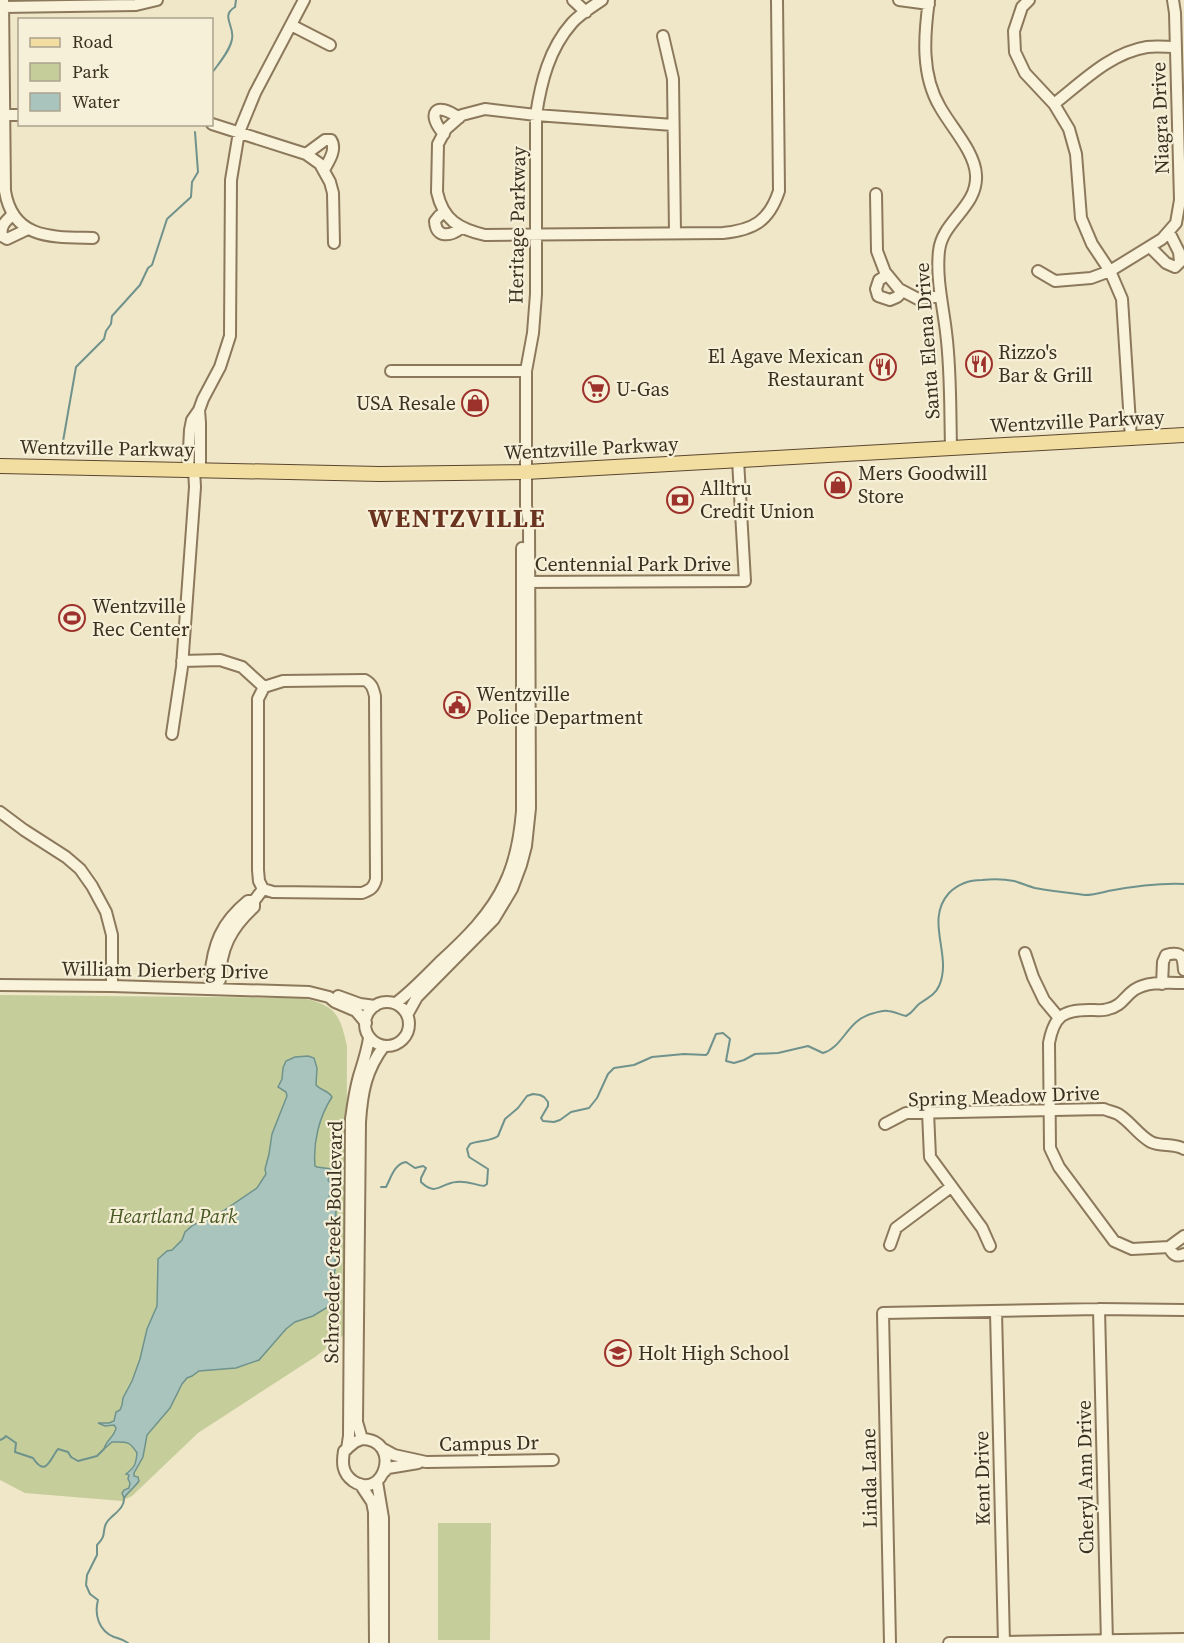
<svg xmlns="http://www.w3.org/2000/svg" width="1184" height="1643" viewBox="0 0 1184 1643" font-family="'Source Serif 4',serif">
<style>
.green{fill:#c5ce9b}
.water{fill:#a9c4bd;stroke:#6f938c;stroke-width:1.5}
.lines{fill:none;stroke-linecap:round;stroke-linejoin:round}
.stream{stroke:#6f938c;stroke-width:2}
.minor-casing{stroke:#8c795c;stroke-width:14}
.major-casing{stroke:#5a4630;stroke-width:16}
.minor{stroke:#faf3dc;stroke-width:10}
.major{stroke:#f2dea0;stroke-width:14}
.labels{text-anchor:middle;stroke-width:4.5;stroke-linejoin:round;paint-order:stroke}
.street-label{font-size:20px;fill:#3c3020;stroke:#f7f0d8}
.poi-label{font-size:20px;fill:#3c3020;stroke:#f7f0d8;text-anchor:start}
.park-label{font-size:20px;font-style:italic;fill:#495926;stroke:#f7f0d8}
.district-label{font-size:26px;font-weight:bold;letter-spacing:1.5px;fill:#6a331f;stroke:#f7f0d8}
</style>
<rect width="100%" height="100%" fill="#f0e6c8"/>
<path class="green" d="M0,995L302,998C336,1005 340,1015 347,1046L346,1333L315,1357L198,1433L132,1496L122,1501L25,1493L0,1480Z
M438,1523H491L490,1640H438Z"/>
<path class="water" d="M308,1056L314,1058L317,1068L316,1085C321,1091 328,1090 332,1097C319,1117 313,1142 315,1166L317,1167L331,1169L333,1175L331,1179L329,1178L328,1180L336,1188L329,1196L334,1197L336,1205L335,1269L331,1305L313,1316L295,1322L286,1329L259,1360L236,1368L199,1371L192,1376L187,1378L182,1384L170,1408L147,1435L143,1457L134,1473V1476L138,1477L139,1481C134,1488 128,1492 124,1498L122,1493L124,1490L129,1488L130,1483L128,1479L129,1475L126,1474C135,1467 136,1464 137,1453C129,1440 126,1442 112,1442L104,1449C106,1440 115,1436 116,1428L114,1425L105,1426L98,1423H109L114,1421L116,1412L120,1410L122,1405L123,1398L132,1381L140,1359L147,1329L157,1306L158,1259L167,1251L172,1250L182,1240L185,1232L193,1225L223,1211L257,1188L266,1174L265,1169L269,1154L272,1134L287,1096L286,1092L278,1087L282,1079L283,1068L286,1061L295,1057Z"/>
<g class="lines">
<path class="stream" d="M212,73C219,63 230,51 232,39C235,26 220,16 235,7L236,0
M62,447L76,367L104,339L106,331L111,324L112,316L140,285L148,268L152,265L167,219L191,197L192,182L198,172L195,132
M381,1187H386C391,1178 394,1164 406,1162L415,1168L423,1166L426,1168L421,1178V1182C436,1197 441,1183 456,1182C465,1180 475,1185 484,1186L487,1184L488,1169L469,1157L467,1149L470,1144C479,1140 490,1142 498,1136L505,1119L518,1108L527,1096L533,1094L540,1095L544,1097L548,1102V1106L541,1118L543,1121L554,1122L560,1120L571,1112L589,1108L597,1098L608,1074L614,1068L634,1065L652,1057L684,1054L706,1055L708,1053L716,1034L723,1033L730,1039L726,1061L734,1063L744,1060L755,1054L778,1053L808,1046L823,1053C844,1047 847,1019 874,1013C878,1012 883,1010 888,1011C894,1011 900,1015 906,1016C913,1013 914,1008 919,1004C927,998 935,995 939,986C953,955 924,921 949,893C958,884 969,880 982,880C992,879 1004,879 1014,881C1021,883 1028,886 1035,888C1052,891 1069,893 1085,895C1094,895 1100,893 1108,891C1130,887 1162,883 1184,884
M0,1440L4,1438L6,1436L16,1443L15,1452L33,1458C46,1478 50,1459 58,1449L68,1452L71,1457L78,1461L97,1456L104,1449
M124,1497C125,1509 114,1513 107,1522C101,1531 108,1534 97,1545V1555L87,1575L86,1585L90,1594L98,1600C94,1615 99,1631 114,1637C120,1639 123,1639 128,1643"/>
<defs>
<path id="minor" d="M3,0L5,191C13,240 53,237 93,238
M573,0L586,12
M899,0L929,4
M929,0C924,36 921,75 940,107C951,127 975,152 976,175C978,207 942,221 939,251C936,278 943,306 946,332C951,370 950,409 951,447
M1029,0L1022,7L1014,31L1015,52L1025,73L1054,104L1069,129L1076,154L1081,218L1092,244L1110,271L1122,299L1131,439
M3,7L136,5L157,0
M291,25L330,45
M663,36L673,79L675,233
M1054,104C1082,82 1110,53 1147,47C1156,46 1167,47 1176,47
M0,115H20
M212,124L306,154L320,164L330,182L333,193L334,243
M673,125L536,115L485,109L462,115L446,129L438,144L437,192C443,220 459,229 485,235L723,233C754,230 769,221 779,191L777,0
M444,134C426,114 435,100 459,118
M306,154L325,140H331C337,149 329,161 324,170
M876,194L877,251L885,272L899,289L918,299L940,296
M445,212L439,216L435,221C436,239 451,236 461,228
M12,215C5,222 0,226 2,236L7,239L28,229
M1150,247L1166,263L1175,267L1180,262L1179,252L1169,232
M1038,271L1055,281L1091,278L1110,271L1162,239L1176,223L1180,200L1175,13L1173,0
M887,275L879,280L876,289L878,296L890,300L897,297L903,291
M391,371H526
M199,410L200,423V470
M188,470L190,430L192,420L199,410L203,399L220,367L230,336L231,180L239,132L255,93L304,0
M522,582L745,581L738,460
M182,661L220,660L242,667L264,687
M365,680C372,684 373,688 375,696L376,879C374,888 370,890 362,893L273,892L263,889L259,881L258,870V699L264,687L283,681Z
M172,734L182,667L195,487L194,470
M0,812L24,830L66,857L80,869L92,886L106,912L112,935V986
M1025,953L1033,977L1044,1000L1059,1018
M1184,983C1168,983 1147,981 1134,990C1124,997 1122,1006 1108,1009C1103,1011 1095,1010 1089,1010C1063,1010 1054,1016 1049,1043L1050,1148L1059,1167L1114,1241L1132,1249L1169,1247L1184,1236
M215,984L220,980C220,949 231,928 254,907V901L263,889
M1162,984L1163,962L1166,955C1182,951 1183,956 1184,970
M0,985L112,986L309,992L329,997L335,1002L356,1011L366,1023
M215,989V984L210,978C213,944 221,923 248,901H254
M338,996L360,1004L375,1006
M365 1024a22 22 0 1 1 44 0a22 22 0 1 1-44 0Z
M396,1003C412,991 426,976 440,962C465,939 491,914 505,883C516,860 520,836 522,811V548
M407,1015L417,997L494,919L512,889L521,865L526,846L530,808L529,522L526,506V371L533,333L536,294V115C541,82 549,49 572,23C580,14 592,7 602,0
M928,1112L930,1157L982,1228L990,1246
M885,1124L906,1113L1104,1109C1108,1111 1114,1112 1118,1114C1131,1122 1138,1135 1151,1142C1161,1147 1174,1143 1184,1149
M890,1245L896,1228L951,1187
M1169,1247C1172,1254 1176,1258 1184,1254
M1099,1309L1107,1643
M996,1312L1004,1643
M362,1439L357,1422L360,1122C362,1092 366,1070 384,1046
M362,1439C403,1440 384,1502 353,1481C342,1473 342,1463 344,1451L355,1442Z
M347,1449L349,1436L351,1119C353,1104 355,1090 359,1076C363,1063 367,1052 369,1038
M383,1449L394,1455L426,1462L553,1460
M384,1472L388,1468L418,1463
M377,1482L383,1518V1643
M360,1484L372,1502L374,1512L375,1643
M890,1643L883,1313L1099,1309L1184,1310
M949,1643L1184,1639"/>
<path id="major" d="M0,466L380,474L526,472L1184,435"/>
</defs>
<use href="#minor" class="minor-casing"/>
<use href="#major" class="major-casing"/>
<use href="#minor" class="minor"/>
<use href="#major" class="major"/>
</g>
<defs>
<symbol id="restaurant-ring" viewBox="-11 -11 22 22"><circle r="9.5" fill="#f7f0d8" stroke="#9d312b" stroke-width="1.5"/><path d="M-5-6h1v4h1v-4h1v4h1v-4h1v5L-1.5 .5V6h-2V.5L-5-1ZM5-6V6H3V1.5H1.5Q1.5-4 5-6Z" fill="#9d312b"/></symbol>
<symbol id="supermarket-ring" viewBox="-11 -11 22 22"><circle r="9.5" fill="#f7f0d8" stroke="#9d312b" stroke-width="1.5"/><path d="M-6-5.5h2.5l.6 2H6L4.5 2H-2.5L-4.4-4H-6ZM-1.5 3.2a1.3 1.3 0 1 0 .1 0ZM3 3.2a1.3 1.3 0 1 0 .1 0Z" fill="#9d312b"/></symbol>
<symbol id="shop-ring" viewBox="-11 -11 22 22"><circle r="9.5" fill="#f7f0d8" stroke="#9d312b" stroke-width="1.5"/><path d="M-5-2.5h2.3a2.7 3.5 0 0 1 5.4 0H5L5.5 6h-11ZM-1.5-2.5h3a1.5 2.3 0 0 0-3 0Z" fill="#9d312b"/></symbol>
<symbol id="bank-ring" viewBox="-11 -11 22 22"><circle r="9.5" fill="#f7f0d8" stroke="#9d312b" stroke-width="1.5"/><path d="M-6-4H6V4H-6ZM0-2.3a2.3 2.3 0 1 0 0 4.6a2.3 2.3 0 1 0 0-4.6Z" fill="#9d312b"/></symbol>
<symbol id="stadium-ring" viewBox="-11 -11 22 22"><circle r="9.5" fill="#f7f0d8" stroke="#9d312b" stroke-width="1.5"/><path d="M0-5a6.5 5 0 1 0 0 10a6.5 5 0 1 0 0-10ZM-3.5-1.8h7v3.6h-7Z" fill="#9d312b"/></symbol>
<symbol id="civic-ring" viewBox="-11 -11 22 22"><circle r="9.5" fill="#f7f0d8" stroke="#9d312b" stroke-width="1.5"/><path d="M-.6-6.5H3V-4.5H.6V-3L4-1V1h2V6H-6V1h2V-1L-.6-3ZM-1.2 2.5V6h2.4V2.5Z" fill="#9d312b"/></symbol>
<symbol id="school-ring" viewBox="-11 -11 22 22"><circle r="9.5" fill="#f7f0d8" stroke="#9d312b" stroke-width="1.5"/><path d="M0-5L7-2L0 1L-7-2ZM-4 1L0 2.5L4 1V4Q0 6-4 4Z" fill="#9d312b"/></symbol>
</defs>
<g fill-rule="evenodd">
<use href="#restaurant-ring" x="964" y="349" width="30" height="30"/>
<use href="#restaurant-ring" x="868" y="352" width="30" height="30"/>
<use href="#supermarket-ring" x="581" y="374" width="30" height="30"/>
<use href="#shop-ring" x="460" y="388" width="30" height="30"/>
<use href="#shop-ring" x="823" y="470" width="30" height="30"/>
<use href="#bank-ring" x="665" y="485" width="30" height="30"/>
<use href="#stadium-ring" x="57" y="603" width="30" height="30"/>
<use href="#civic-ring" x="442" y="690" width="30" height="30"/>
<use href="#school-ring" x="603" y="1338" width="30" height="30"/>
</g>
<g class="labels">
<g class="street-label">
<text transform="translate(1160 118) rotate(-92)" y="7">Niagra Drive</text>
<text transform="translate(517 225) rotate(-89)" y="7">Heritage Parkway</text>
<text transform="translate(927 341) rotate(-94)" y="7">Santa Elena Drive</text>
<text transform="translate(1077 421) rotate(-3)" y="7">Wentzville Parkway</text>
<text transform="translate(107 448) rotate(1)" y="7">Wentzville Parkway</text>
<text transform="translate(591 448) rotate(-3)" y="7">Wentzville Parkway</text>
<text x="633" y="571">Centennial Park Drive</text>
<text transform="translate(165 970) rotate(1)" y="7">William Dierberg Drive</text>
<text transform="translate(1004 1096) rotate(-2)" y="7">Spring Meadow Drive</text>
<text transform="translate(333 1242) rotate(-89)" y="7">Schroeder Creek Boulevard</text>
<text transform="translate(489 1443) rotate(-1)" y="7">Campus Dr</text>
<text transform="translate(1085 1477) rotate(-91)" y="7">Cheryl Ann Drive</text>
<text transform="translate(869 1478) rotate(-91)" y="7">Linda Lane</text>
<text transform="translate(982 1478) rotate(-91)" y="7">Kent Drive</text>
</g>
<g class="poi-label">
<text x="998" y="359">Rizzo's<tspan x="998" dy="23">Bar &amp; Grill</tspan></text>
<text x="864" y="363" text-anchor="end">El Agave Mexican<tspan x="864" dy="23">Restaurant</tspan></text>
<text x="616" y="396">U-Gas</text>
<text x="456" y="410" text-anchor="end">USA Resale</text>
<text x="858" y="480">Mers Goodwill<tspan x="858" dy="23">Store</tspan></text>
<text x="700" y="495">Alltru<tspan x="700" dy="23">Credit Union</tspan></text>
<text x="92" y="613">Wentzville<tspan x="92" dy="23">Rec Center</tspan></text>
<text x="476" y="701">Wentzville<tspan x="476" dy="23">Police Department</tspan></text>
<text x="638" y="1360">Holt High School</text>
</g>
<g class="park-label">
<text x="173" y="1223">Heartland Park</text>
</g>
<g class="district-label">
<text x="457" y="527">WENTZVILLE</text>
</g>
</g>
<rect x="18" y="18" width="195" height="108" fill="#f7f0d8" stroke="#aca38e" stroke-width="1.5"/>
<rect x="30" y="38" width="30" height="9" fill="#f2dea0" stroke="#aca38e" stroke-width="1.5"/>
<text x="72" y="48" font-size="18" fill="#3c3020">Road</text>
<rect x="30" y="63" width="30" height="18" fill="#c5ce9b" stroke="#aca38e" stroke-width="1.5"/>
<text x="72" y="78" font-size="18" fill="#3c3020">Park</text>
<rect x="30" y="93" width="30" height="18" fill="#a9c4bd" stroke="#aca38e" stroke-width="1.5"/>
<text x="72" y="108" font-size="18" fill="#3c3020">Water</text>
</svg>
